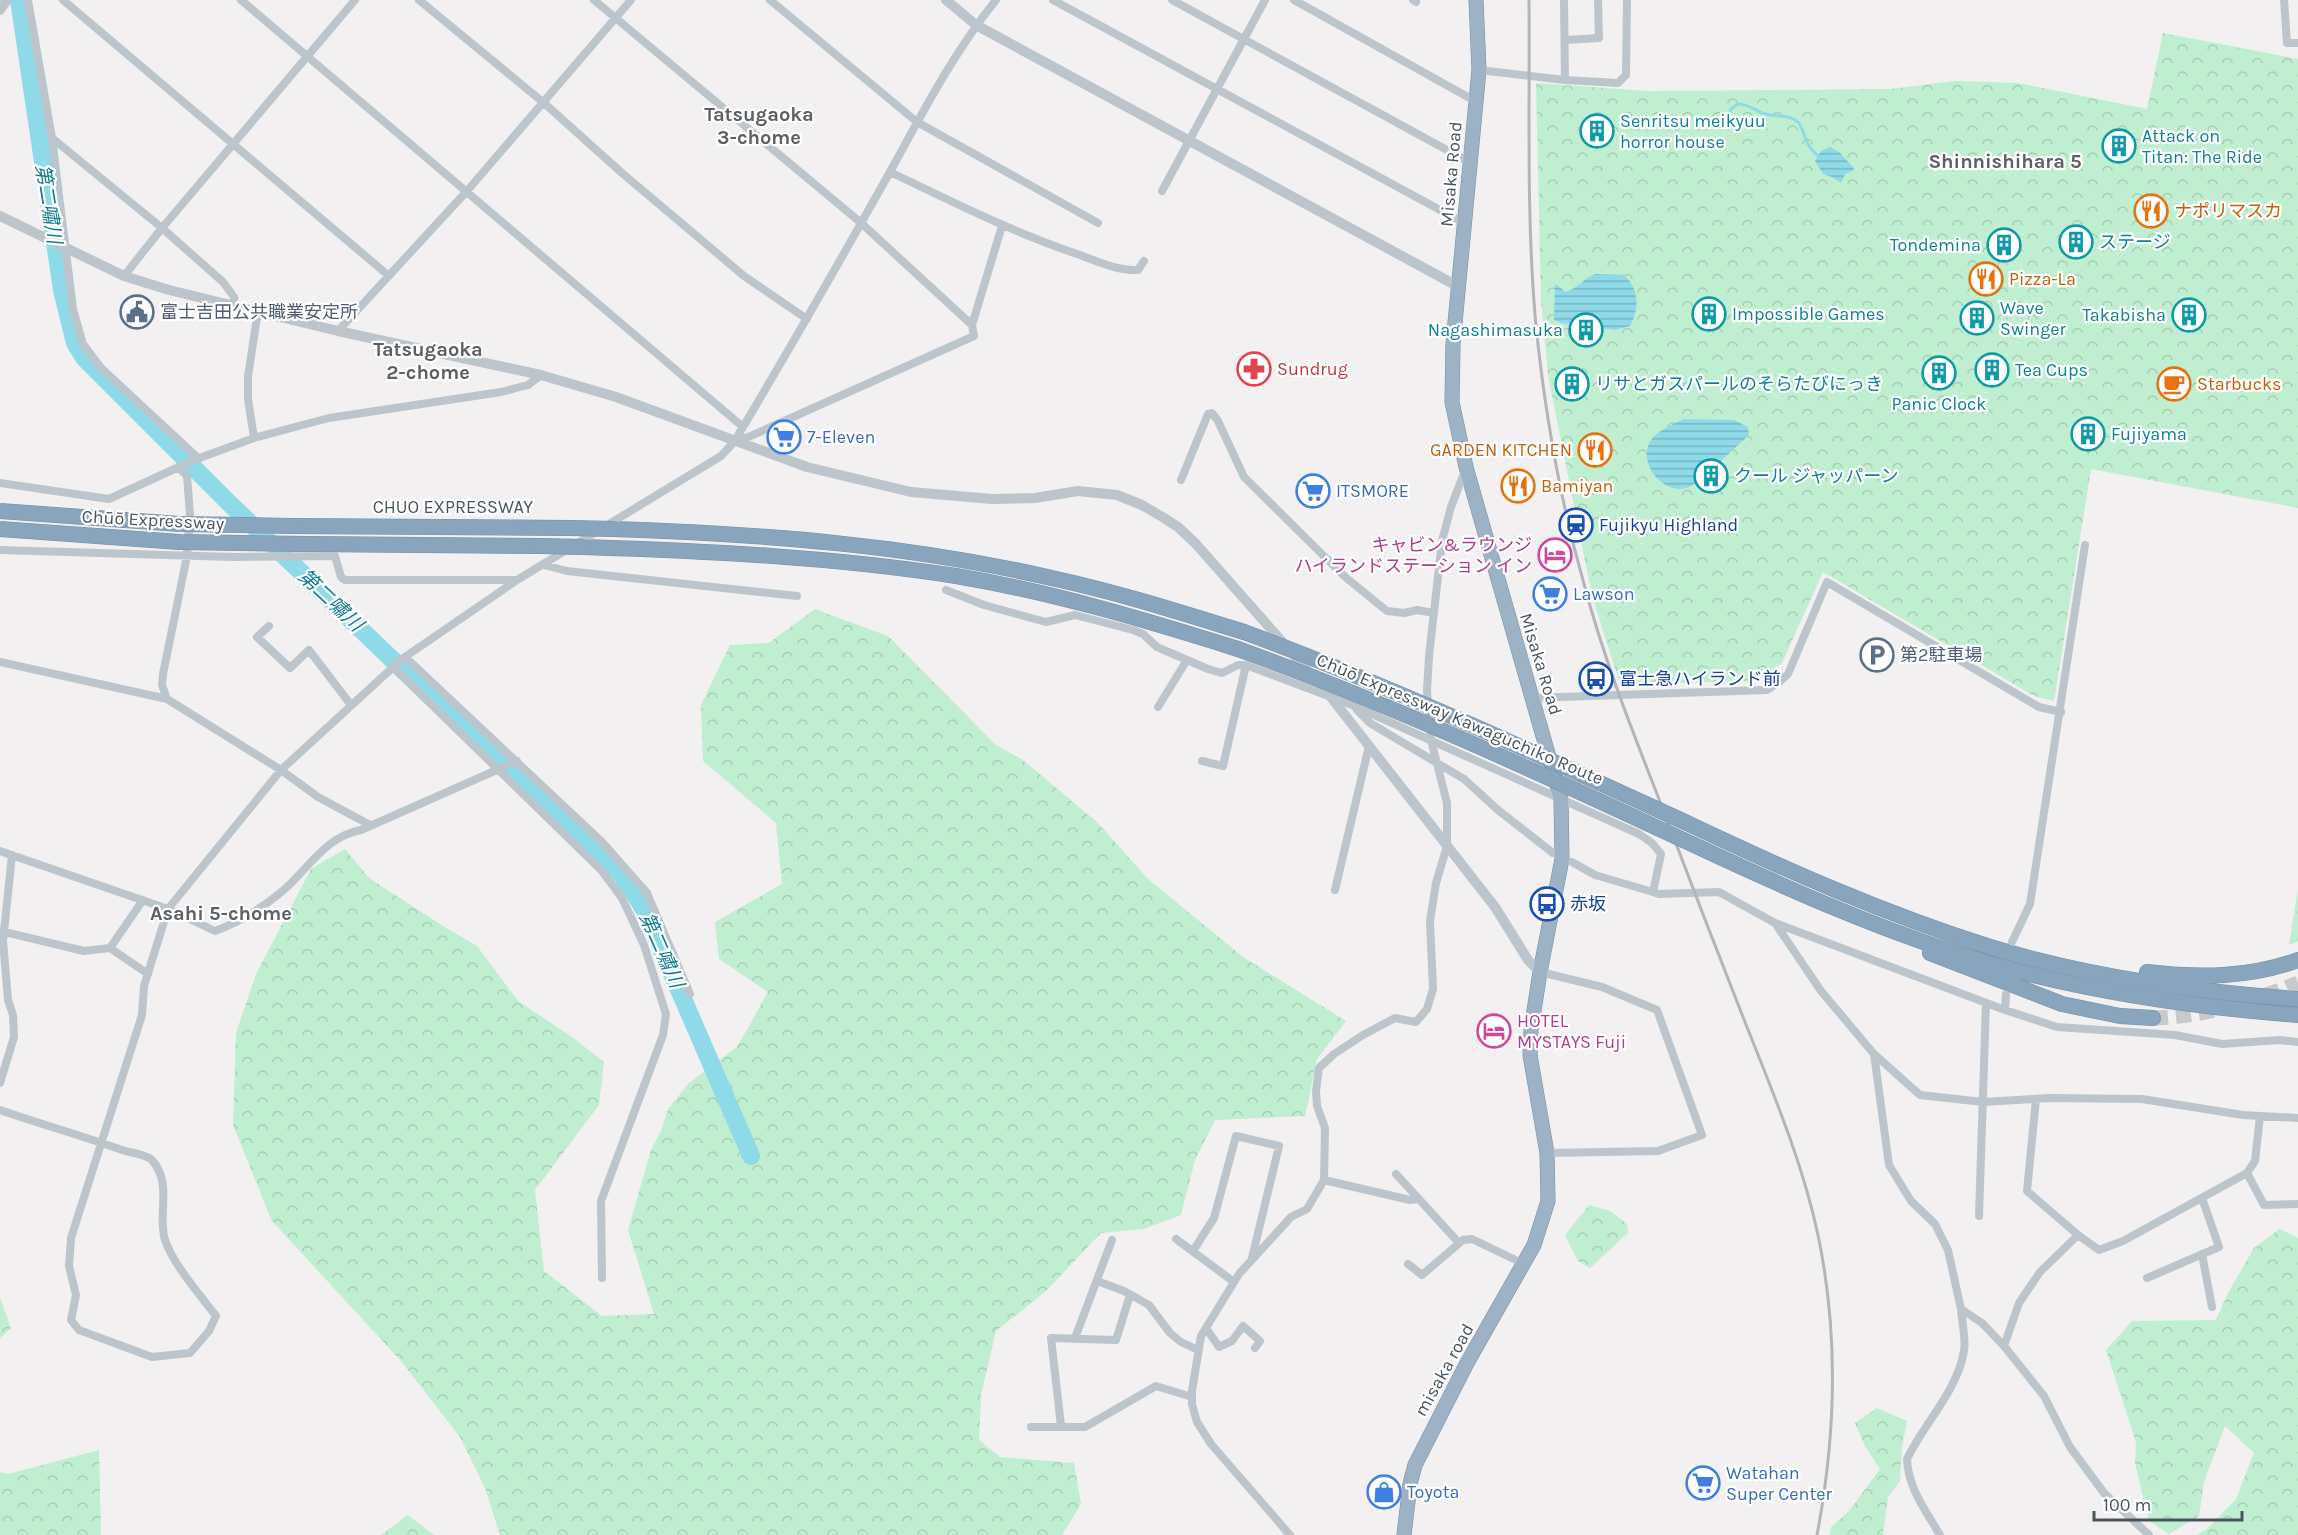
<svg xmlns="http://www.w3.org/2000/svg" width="2298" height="1535" viewBox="0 0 2298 1535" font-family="Karla,'Noto Sans JP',sans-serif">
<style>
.forest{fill:url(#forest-crowns)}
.water{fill:url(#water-rules)}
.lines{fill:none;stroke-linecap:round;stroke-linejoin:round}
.stream{stroke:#8fdae9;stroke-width:3}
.river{stroke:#8fdae9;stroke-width:18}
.motorway-tunnel{stroke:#c8c9cb;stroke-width:15;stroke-dasharray:15 8;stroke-linecap:butt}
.trunk-casing{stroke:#758fa8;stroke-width:15}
.motorway-casing{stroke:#758fa8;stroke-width:16}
.minor{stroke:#bcc5cc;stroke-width:8}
.tertiary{stroke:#bcc5cc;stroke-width:10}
.trunk{stroke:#9db2c5;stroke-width:14}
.motorway{stroke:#89a4bd;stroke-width:15}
.rail{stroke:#b2b5ba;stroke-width:3}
.motorway-bridge-casing{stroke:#758fa8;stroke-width:16;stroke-linecap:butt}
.motorway-bridge{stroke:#89a4bd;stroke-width:15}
.labels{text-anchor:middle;stroke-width:4.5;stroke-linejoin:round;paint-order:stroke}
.culture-label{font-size:18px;fill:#0d838f;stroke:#fff;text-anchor:start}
.street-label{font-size:18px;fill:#48545d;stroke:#fff}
.food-label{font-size:18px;fill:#c56008;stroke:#fff;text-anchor:start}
.service-label{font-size:18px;fill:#4e5e75;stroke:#fff;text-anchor:start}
.health-label{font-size:18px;fill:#be3a42;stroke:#fff;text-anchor:start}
.shop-label{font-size:18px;fill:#366cbe;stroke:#fff;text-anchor:start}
.transit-label{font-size:18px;fill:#164399;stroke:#fff;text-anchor:start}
.hotel-label{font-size:18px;fill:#b23c85;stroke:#fff;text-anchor:end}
.neighbourhood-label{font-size:20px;font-weight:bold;fill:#5c6064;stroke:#fff}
.water-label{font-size:20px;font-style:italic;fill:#117b90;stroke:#fff}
</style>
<defs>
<pattern id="forest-crowns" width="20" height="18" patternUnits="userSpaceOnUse" patternTransform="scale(1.5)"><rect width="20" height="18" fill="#c0eed0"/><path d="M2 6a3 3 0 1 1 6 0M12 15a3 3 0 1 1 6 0" fill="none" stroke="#a6ceb5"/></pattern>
<pattern id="water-rules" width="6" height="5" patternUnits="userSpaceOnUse" patternTransform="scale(1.5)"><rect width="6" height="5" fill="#8fdae9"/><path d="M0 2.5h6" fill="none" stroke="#77b3c0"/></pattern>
</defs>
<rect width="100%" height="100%" fill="#f2f0f0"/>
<path class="forest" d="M2163,33L2298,59V508L2091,469L2054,701L2034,696L1823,572L1782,663L1757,681L1620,684L1592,596L1548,375L1541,301L1536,83L1647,91L1891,89L1955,81L2018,83L2147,109Z
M815,609L888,636L996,745L1023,760L1099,824L1147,878L1243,957L1346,1021L1317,1059L1305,1116L1215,1120L1195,1160L1181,1215L1144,1229L1101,1233L1046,1291L996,1331L981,1395L979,1440L1000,1457L1074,1463L1081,1504L1062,1535H500L485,1488L460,1437L401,1361L272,1221L233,1125L236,1033L256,974L311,869L345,849L369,878L443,926L477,946L518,1001L572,1037L604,1062L599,1105L535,1190L544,1271L602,1316L654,1314L628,1230L651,1150L661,1131L668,1109L689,1083L737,1047L768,992L719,959L715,922L782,884L776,823L703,761L701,705L730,645L769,643Z
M2298,889V942L2289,945Z
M1589,1205L1610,1211L1627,1224L1628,1233L1590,1268L1578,1261L1565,1235Z
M2280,1229L2298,1238V1535H2197L2208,1528L2236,1499L2254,1453L2225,1426L2204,1482L2199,1516L2169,1534L2149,1521L2135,1463L2136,1442L2106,1350L2132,1321L2216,1320L2229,1291L2254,1248Z
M0,1298L11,1328L0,1338Z
M1877,1408L1907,1421L1902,1447L1900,1481L1888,1497L1883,1535H1830L1831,1527L1849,1511L1880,1469L1865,1446L1855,1423Z
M99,1450L101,1535H0V1472L8,1474Z
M408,1515L434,1535H381Z"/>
<path class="water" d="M1830,147L1839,152L1854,168L1853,171L1845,174L1841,183L1832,177L1823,174L1815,161L1821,151Z
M1595,274L1624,275C1639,289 1640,308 1630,326L1615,330L1561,323L1554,320L1555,284L1566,292C1578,288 1583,279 1595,274Z
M1684,419L1734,420L1748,427L1749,435C1737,445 1700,483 1689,487C1666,497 1637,465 1650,442C1656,431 1673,424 1684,419Z"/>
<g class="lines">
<path class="stream" d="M1727,119L1731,109L1738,104C1750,104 1755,111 1765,114C1776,117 1789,114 1798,122C1805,130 1803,143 1817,155"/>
<path class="river" d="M19,0L62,290L75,343L85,359L226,500L475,739L507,762L559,812L620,873L633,891L645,911L751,1156"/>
<path class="motorway-tunnel" d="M2153,1018C2203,1017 2251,1002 2298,983"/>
<defs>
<path id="trunk" d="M1404,1535L1410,1484L1415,1465L1467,1363L1534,1245L1548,1201L1547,1153L1530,1055L1531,1030L1540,972L1562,859L1561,799L1466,467L1452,402L1453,344L1479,70L1476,0"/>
<path id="motorway" d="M292,526L571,528
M614,529C763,534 911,545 1056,579C1120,593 1182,613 1244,632
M305,544L542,546
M584,547C708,551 833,557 956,576C1052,592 1146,620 1238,649
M1687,823C1786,870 1885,914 1990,947C2089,977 2195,992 2298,999
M1692,844C1788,889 1886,933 1988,963C2089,992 2193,1007 2298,1015
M1930,953L2062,1004L2120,1016L2153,1018
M2147,972C2199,978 2249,978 2298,960"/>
</defs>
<use href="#trunk" class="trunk-casing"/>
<use href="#motorway" class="motorway-casing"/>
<path class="minor" d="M28,0L52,138L73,309L83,344L101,368L199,459
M63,0L389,276
M241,0L743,427
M419,0L544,103L622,173L744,276L807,319
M594,0L860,222L972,325L974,336L753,435L735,442
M770,0L917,122L1098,223
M1053,0L1464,223
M1172,0L1469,162
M1294,0L1475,101
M1413,0L1416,2
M1564,0L1565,80
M2284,0L2287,43H2298
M1565,40L1599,38L1598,0
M1479,70L1565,80L1618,83L1626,75L1627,0
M52,138L162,228L223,282L234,297V306
M890,172C953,202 1014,233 1080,255C1099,262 1118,271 1138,270L1144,261
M1162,191L1265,0
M124,276L162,228L355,0
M972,325L1002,226
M338,331L467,191L631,0
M254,438L248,399V376L258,311
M1181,480L1208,414L1212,413L1218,421L1244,477L1344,576L1387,611L1404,613L1417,610L1434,613
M0,483L109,499L194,460L254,438L329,418L501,392L528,385L541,375
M0,550L233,557L335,556L341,577L345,580H516
M544,565L567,571L797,596
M946,590L984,605L1046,622L1075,615L1133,630L1143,634L1157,647L1208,669L1222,673L1238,665H1246L1352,705L1639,834L1652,843L1661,854L1653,892L1659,894L1719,892L1775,923L1821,991L1874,1054L1920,1095L1983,1102L2049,1098L2142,1099L2243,1115L2298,1118
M269,626L257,637L290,668L309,650L351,705
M405,657L602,842L647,893L690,994
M0,662L167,699L281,770L318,797L370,825
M393,667L602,871L622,898L644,945L666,1014L663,1035L601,1201L602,1278
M1531,698L1767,690L1778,683L1788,674L1827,582L2039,707L2061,712
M167,699L162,685L163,674L187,556L190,514L187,476L178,467
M1158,707L1187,660
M1357,710L1370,723L1464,779L1498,810L1553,853
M1202,761L1223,766L1246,665
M0,851L168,909L215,931C241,922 265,906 286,888C310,866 327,836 361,830L517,761
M1572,862L1595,875L1653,892
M1335,890L1369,746
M1775,923L2005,1010L2057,1027L2175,1035L2222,1044L2280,1040L2298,1042
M0,931L84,951L110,948L148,974
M2012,942L2030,904L2085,545
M110,948L143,900
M1540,972L1602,987L1657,1010L1702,1135L1658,1151L1547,1153
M2005,1010L2006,994
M1874,1054L1889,1165L1911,1201L1935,1224L1948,1250L1961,1309L1982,1323L2004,1346L2044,1396L2070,1447L2104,1493L2149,1535
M0,1083L14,1037L13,1015L8,1000L3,941L12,855
M0,1110C41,1124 82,1136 122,1150C131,1153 146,1154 152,1160C173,1184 157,1213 165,1240C173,1264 200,1295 216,1316L209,1331L190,1353L152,1357L79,1330L71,1320L76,1295L69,1266L71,1238L142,1015L144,986L168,909L281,770L402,659L517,580L721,456L734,442C788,352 840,261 891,170C923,112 954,52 996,0
M2260,1116L2255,1161L2247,1173L2264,1205L2298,1204
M1396,1174L1459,1243
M1324,1180L1410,1200L1419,1199
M1979,1216L1986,1003
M2078,1235L2099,1250L2123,1241L2247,1173
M1176,1239L1234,1282
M1193,1251L1214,1218L1236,1136L1279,1146L1252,1258
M2202,1254L2212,1307
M1408,1264L1422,1275L1463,1240L1472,1239L1522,1263
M2147,1278L2219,1247L2202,1198
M1097,1281L1124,1291L1149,1305L1170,1333L1181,1342L1198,1350
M1206,1328L1219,1347L1232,1341L1243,1326L1260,1341L1255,1348
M1075,1338L1112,1240
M2004,1346L2019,1303L2040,1272L2078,1235L2027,1191L2036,1099
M1061,1426L1051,1338L1116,1340L1130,1295
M1031,1427H1085L1156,1386L1192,1397
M1290,1535L1211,1444L1197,1422L1192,1404V1391L1201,1336L1239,1274L1291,1217L1307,1209L1324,1180L1325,1128L1317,1106L1316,1091L1319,1068L1334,1054L1363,1035L1395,1018L1416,1022L1427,1009L1433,989L1430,921L1436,883L1447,846V803L1431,740L1427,691L1429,656L1442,541L1451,507L1466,468
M1940,1535C1926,1511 1908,1488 1907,1459C1924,1423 1957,1392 1964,1351C1966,1339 1962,1322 1961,1309"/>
<path class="tertiary" d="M946,0L976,25L1459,287
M0,10L7,0
M0,216L124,276L169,290L338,331L541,375L616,397L807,467L911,492L992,499L1035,498L1078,491L1117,495L1142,505L1164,518L1178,527L1196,544L1330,696L1495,907L1528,960L1540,972"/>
<use href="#trunk" class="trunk"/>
<use href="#motorway" class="motorway"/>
<path class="rail" d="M1529,0C1530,108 1526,218 1536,326C1545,413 1560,500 1584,584C1603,656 1630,725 1657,794C1685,868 1714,943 1743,1017C1771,1088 1802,1160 1818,1235C1839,1335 1836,1435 1817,1535"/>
<defs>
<path id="motorway-bridge" d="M0,511L180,524L292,526
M571,528L614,529
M0,529L179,542L305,544
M542,546L584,547
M1244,632C1396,688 1541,756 1687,823
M1238,649C1393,705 1542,774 1692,844"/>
</defs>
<use href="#motorway-bridge" class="motorway-bridge-casing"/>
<use href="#motorway-bridge" class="motorway-bridge"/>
</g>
<defs>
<symbol id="building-ring" viewBox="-11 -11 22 22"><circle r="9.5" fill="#fff" stroke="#0f9aa8" stroke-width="1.5"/><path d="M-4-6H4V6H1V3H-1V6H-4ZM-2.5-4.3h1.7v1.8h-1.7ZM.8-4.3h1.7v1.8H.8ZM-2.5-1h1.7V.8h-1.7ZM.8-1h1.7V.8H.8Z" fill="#0f9aa8"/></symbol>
<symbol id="restaurant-ring" viewBox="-11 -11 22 22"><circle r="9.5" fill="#fff" stroke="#e8710a" stroke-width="1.5"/><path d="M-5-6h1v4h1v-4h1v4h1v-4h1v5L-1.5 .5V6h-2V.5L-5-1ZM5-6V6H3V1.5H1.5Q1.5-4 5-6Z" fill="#e8710a"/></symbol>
<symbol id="civic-ring" viewBox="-11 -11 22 22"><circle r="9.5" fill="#fff" stroke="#5c6f8a" stroke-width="1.5"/><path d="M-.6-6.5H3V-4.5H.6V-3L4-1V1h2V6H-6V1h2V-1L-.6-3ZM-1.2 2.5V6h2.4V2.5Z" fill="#5c6f8a"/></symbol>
<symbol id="pharmacy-ring" viewBox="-11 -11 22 22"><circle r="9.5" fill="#fff" stroke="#e0444e" stroke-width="1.5"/><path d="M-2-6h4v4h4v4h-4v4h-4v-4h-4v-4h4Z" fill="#e0444e"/></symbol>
<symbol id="cafe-ring" viewBox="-11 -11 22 22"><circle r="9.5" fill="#fff" stroke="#e8710a" stroke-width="1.5"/><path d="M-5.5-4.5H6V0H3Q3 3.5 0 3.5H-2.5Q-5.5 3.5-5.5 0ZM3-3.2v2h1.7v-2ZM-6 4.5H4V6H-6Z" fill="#e8710a"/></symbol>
<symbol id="supermarket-ring" viewBox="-11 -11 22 22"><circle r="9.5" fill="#fff" stroke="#3f7fe0" stroke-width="1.5"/><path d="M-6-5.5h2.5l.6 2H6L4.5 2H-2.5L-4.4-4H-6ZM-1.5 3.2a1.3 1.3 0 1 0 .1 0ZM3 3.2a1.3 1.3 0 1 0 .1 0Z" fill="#3f7fe0"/></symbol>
<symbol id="station-ring" viewBox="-11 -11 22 22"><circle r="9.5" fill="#fff" stroke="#1a4fb4" stroke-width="1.5"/><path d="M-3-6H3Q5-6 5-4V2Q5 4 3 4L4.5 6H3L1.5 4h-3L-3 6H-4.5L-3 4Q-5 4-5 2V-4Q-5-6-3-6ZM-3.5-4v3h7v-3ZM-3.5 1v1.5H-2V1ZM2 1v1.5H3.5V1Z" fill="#1a4fb4"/></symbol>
<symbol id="hotel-ring" viewBox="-11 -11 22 22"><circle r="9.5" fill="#fff" stroke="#d1479c" stroke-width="1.5"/><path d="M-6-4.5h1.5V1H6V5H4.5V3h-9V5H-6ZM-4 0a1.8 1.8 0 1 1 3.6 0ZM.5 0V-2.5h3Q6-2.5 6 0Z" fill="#d1479c"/></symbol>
<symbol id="parking-ring" viewBox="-11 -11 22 22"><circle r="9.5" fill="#fff" stroke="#5c6f8a" stroke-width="1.5"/><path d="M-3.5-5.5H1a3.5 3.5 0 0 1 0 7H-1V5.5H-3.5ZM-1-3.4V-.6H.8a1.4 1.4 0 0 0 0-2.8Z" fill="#5c6f8a"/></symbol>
<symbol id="bus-ring" viewBox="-11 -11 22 22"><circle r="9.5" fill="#fff" stroke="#1a4fb4" stroke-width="1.5"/><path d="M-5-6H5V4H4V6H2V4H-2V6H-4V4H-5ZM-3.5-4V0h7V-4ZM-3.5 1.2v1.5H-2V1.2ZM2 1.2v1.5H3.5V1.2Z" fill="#1a4fb4"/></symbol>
<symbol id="shop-ring" viewBox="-11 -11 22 22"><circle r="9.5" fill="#fff" stroke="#3f7fe0" stroke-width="1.5"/><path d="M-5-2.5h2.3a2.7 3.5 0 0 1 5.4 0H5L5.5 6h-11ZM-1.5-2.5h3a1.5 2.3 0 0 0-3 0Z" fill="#3f7fe0"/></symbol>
</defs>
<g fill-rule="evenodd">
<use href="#building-ring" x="1578" y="112" width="38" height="38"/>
<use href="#building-ring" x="2100" y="127" width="38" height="38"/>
<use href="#restaurant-ring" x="2132" y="192" width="38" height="38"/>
<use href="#building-ring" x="2057" y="223" width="38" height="38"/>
<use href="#building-ring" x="1985" y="226" width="38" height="38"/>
<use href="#restaurant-ring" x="1967" y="260" width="38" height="38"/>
<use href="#civic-ring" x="118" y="293" width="38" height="38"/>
<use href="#building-ring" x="1690" y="295" width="38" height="38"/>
<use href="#building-ring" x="2170" y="296" width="38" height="38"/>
<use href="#building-ring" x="1958" y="299" width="38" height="38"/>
<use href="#building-ring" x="1567" y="311" width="38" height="38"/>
<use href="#pharmacy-ring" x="1235" y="350" width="38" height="38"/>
<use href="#building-ring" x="1973" y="351" width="38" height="38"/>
<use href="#building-ring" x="1920" y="354" width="38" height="38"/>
<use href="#building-ring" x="1553" y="365" width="38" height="38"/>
<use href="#cafe-ring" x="2155" y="365" width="38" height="38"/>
<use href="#building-ring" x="2069" y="415" width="38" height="38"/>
<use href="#supermarket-ring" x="765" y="418" width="38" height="38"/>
<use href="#restaurant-ring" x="1576" y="431" width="38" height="38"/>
<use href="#building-ring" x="1692" y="457" width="38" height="38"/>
<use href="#restaurant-ring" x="1499" y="467" width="38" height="38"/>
<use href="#supermarket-ring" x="1294" y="472" width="38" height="38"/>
<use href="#station-ring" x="1557" y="506" width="38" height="38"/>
<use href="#hotel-ring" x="1536" y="536" width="38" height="38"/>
<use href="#supermarket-ring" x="1531" y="575" width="38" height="38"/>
<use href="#parking-ring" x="1858" y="636" width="38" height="38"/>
<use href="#bus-ring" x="1577" y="660" width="38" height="38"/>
<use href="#bus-ring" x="1528" y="885" width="38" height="38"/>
<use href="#hotel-ring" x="1475" y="1012" width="38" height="38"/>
<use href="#supermarket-ring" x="1684" y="1464" width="38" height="38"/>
<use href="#shop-ring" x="1365" y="1473" width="38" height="38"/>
</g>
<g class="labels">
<g class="culture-label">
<text x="1620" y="127">Senritsu meikyuu<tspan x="1620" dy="21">horror house</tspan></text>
<text x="2142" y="142">Attack on<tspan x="2142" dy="21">Titan: The Ride</tspan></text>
<text x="2099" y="248">ステージ</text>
<text x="1981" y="251" text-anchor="end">Tondemina</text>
<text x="2000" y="314">Wave<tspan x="2000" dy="21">Swinger</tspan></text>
<text x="1732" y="320">Impossible Games</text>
<text x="2166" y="321" text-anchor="end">Takabisha</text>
<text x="1563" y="336" text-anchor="end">Nagashimasuka</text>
<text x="2015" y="376">Tea Cups</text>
<text x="1595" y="390">リサとガスパールのそらたびにっき</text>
<text x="1939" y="410" text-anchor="middle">Panic Clock</text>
<text x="2111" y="440">Fujiyama</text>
<text x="1734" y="482">クール ジャッパーン</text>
</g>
<g class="street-label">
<text transform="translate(1451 174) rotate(-85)" y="6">Misaka Road</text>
<text x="453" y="513">CHUO EXPRESSWAY</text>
<text transform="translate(153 520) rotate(3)" y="6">Chūō Expressway</text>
<text transform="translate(1541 664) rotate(73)" y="6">Misaka Road</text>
<text transform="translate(1460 719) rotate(23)" y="6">Chūō Expressway Kawaguchiko Route</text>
<text transform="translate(1444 1370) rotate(-61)" y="6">misaka road</text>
</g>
<g class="food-label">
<text x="2174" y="217">ナポリマスカ</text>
<text x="2009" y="285">Pizza-La</text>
<text x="2197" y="390">Starbucks</text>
<text x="1572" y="456" text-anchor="end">GARDEN KITCHEN</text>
<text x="1541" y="492">Bamiyan</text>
</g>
<g class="service-label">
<text x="160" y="318">富士吉田公共職業安定所</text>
<text x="1900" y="661">第2駐車場</text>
</g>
<g class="health-label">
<text x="1277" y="375">Sundrug</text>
</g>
<g class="shop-label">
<text x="807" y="443">7-Eleven</text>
<text x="1336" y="497">ITSMORE</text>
<text x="1573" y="600">Lawson</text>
<text x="1726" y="1479">Watahan<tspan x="1726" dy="21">Super Center</tspan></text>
<text x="1407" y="1498">Toyota</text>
</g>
<g class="transit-label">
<text x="1599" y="531">Fujikyu Highland</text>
<text x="1619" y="685">富士急ハイランド前</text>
<text x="1570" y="910">赤坂</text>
</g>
<g class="hotel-label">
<text x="1532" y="551">キャビン&amp;ラウンジ<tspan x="1532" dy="21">ハイランドステーション イン</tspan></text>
<text x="1517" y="1027" text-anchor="start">HOTEL<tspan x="1517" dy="21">MYSTAYS Fuji</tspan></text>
</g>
<g class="neighbourhood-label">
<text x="759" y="121">Tatsugaoka<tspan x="759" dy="23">3-chome</tspan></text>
<text x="2005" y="168">Shinnishihara 5</text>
<text x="428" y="356">Tatsugaoka<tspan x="428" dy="23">2-chome</tspan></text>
<text x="221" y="920">Asahi 5-chome</text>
</g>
<g class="water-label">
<text transform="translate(49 204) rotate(81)" y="7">第二嘯川</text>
<text transform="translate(331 600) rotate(43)" y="7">第二嘯川</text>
<text transform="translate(662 950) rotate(66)" y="7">第二嘯川</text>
</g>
</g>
<path d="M2094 1511v9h148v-9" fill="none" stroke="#48545d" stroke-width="3"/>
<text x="2103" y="1511" font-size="18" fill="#48545d" stroke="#ffffff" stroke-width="4.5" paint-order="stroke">100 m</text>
</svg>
